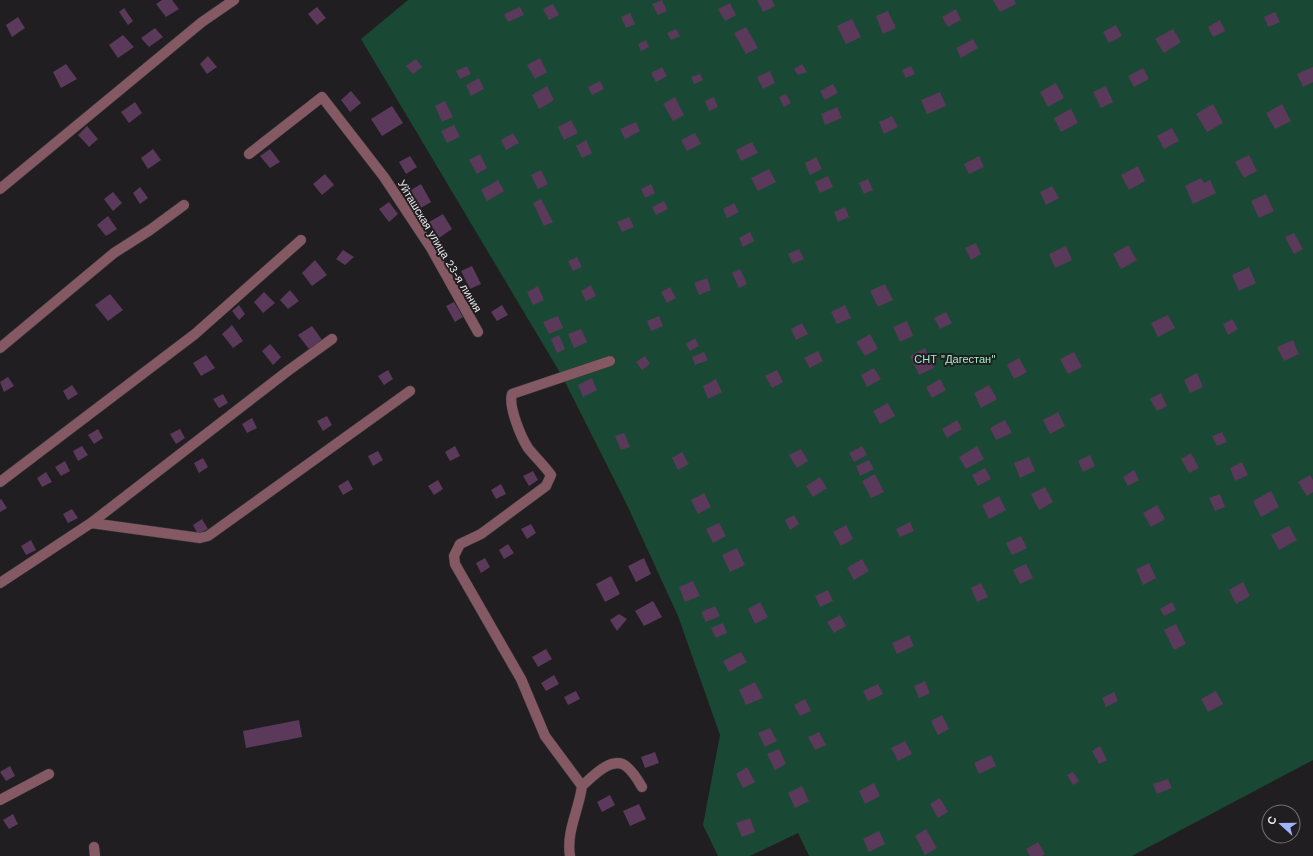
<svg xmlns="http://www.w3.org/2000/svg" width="1313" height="856" viewBox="0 0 1313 856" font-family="'Work Sans',sans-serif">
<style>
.green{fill:#194835}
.building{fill:#5b395a}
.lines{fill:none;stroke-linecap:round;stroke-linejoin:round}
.street-casing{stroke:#3d3b3d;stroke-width:11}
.street{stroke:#845963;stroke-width:10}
.labels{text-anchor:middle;stroke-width:4;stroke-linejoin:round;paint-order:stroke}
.street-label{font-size:11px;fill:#eeedee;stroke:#201e20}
.park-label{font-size:11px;fill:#9cf1cb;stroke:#201e20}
</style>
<rect width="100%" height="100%" fill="#201e20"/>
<path class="green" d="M408,0H1313V760L1132,856H809L798,833L750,856H718L703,825L720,735L678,616L627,505L562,376L361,39Z"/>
<path class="building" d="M162,0H172L179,9L166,17L156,4Z
M662,0L667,11L658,15L652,4Z
M757,0H772L775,6L763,12Z
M993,0H1014L1016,4L1000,12Z
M730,3L736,15L725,21L718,9Z
M553,4L559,15L549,20L543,9Z
M317,7L326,18L317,25L308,14Z
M520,7L524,15L508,22L504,14Z
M124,8L133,21L128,25L119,12Z
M956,9L961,20L948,27L942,17Z
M888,11L896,28L883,34L876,16Z
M1275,12L1280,22L1268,27L1264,17Z
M630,13L635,24L626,28L621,17Z
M18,17L25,28L12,37L6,25Z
M852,19L861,37L846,44L837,26Z
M1220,20L1225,31L1213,37L1208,27Z
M1116,25L1122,36L1109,43L1103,32Z
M746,27L758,48L746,54L734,33Z
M155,28L163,37L149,47L141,38Z
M676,29L680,36L671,40L667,33Z
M1173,29L1181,42L1164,53L1155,39Z
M123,35L134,47L118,58L109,45Z
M973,39L978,48L961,58L956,48Z
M646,40L649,47L641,51L638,44Z
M208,56L217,67L207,74L200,64Z
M540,58L547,72L535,79L527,65Z
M416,59L422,67L413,74L406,66Z
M66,64L77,79L61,88L53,72Z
M802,64L807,72L798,75L794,69Z
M467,66L471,74L460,79L456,71Z
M911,66L915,74L906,78L902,70Z
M662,67L667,76L656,82L651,73Z
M1313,67V82L1303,87L1297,74Z
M1143,68L1149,79L1134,87L1128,76Z
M770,71L775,83L763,89L757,77Z
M700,74L703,80L694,84L691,77Z
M479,78L484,89L471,96L466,85Z
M600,81L604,89L592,95L588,87Z
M1056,83L1064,98L1048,107L1040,92Z
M833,84L838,93L825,100L820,91Z
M547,86L554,100L539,109L532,95Z
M1106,86L1113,102L1101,108L1093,92Z
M351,91L361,103L350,112L341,100Z
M940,92L946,106L927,114L921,100Z
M786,94L791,103L784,107L779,97Z
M675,97L684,115L673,121L663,104Z
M714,97L718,107L709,111L705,101Z
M445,101L453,117L442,122L435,106Z
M135,102L142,113L129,123L121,112Z
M1213,104L1223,123L1207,132L1196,114Z
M1282,104L1291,121L1275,129L1266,113Z
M392,106L403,123L382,136L371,119Z
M837,107L842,118L825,125L821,114Z
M1071,109L1078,123L1061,132L1054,118Z
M892,116L898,127L884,134L879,122Z
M571,120L578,133L564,140L558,127Z
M636,122L640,131L625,139L620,129Z
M454,125L460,137L447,143L441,131Z
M87,126L98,139L89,147L78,135Z
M1172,128L1179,141L1164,149L1157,136Z
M513,133L519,143L506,150L501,140Z
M695,133L701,144L687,151L681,140Z
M586,140L592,153L582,158L576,146Z
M752,142L758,153L741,161L736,150Z
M153,149L161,160L148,169L141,158Z
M270,149L280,162L270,168L260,156Z
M480,154L487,168L477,174L469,160Z
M1249,155L1257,171L1244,178L1235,162Z
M410,156L417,167L406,174L399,162Z
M979,156L984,167L969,174L964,164Z
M816,157L822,169L810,175L805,163Z
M1138,166L1145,181L1129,190L1121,175Z
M769,169L776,182L758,191L751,178Z
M541,170L548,184L538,189L531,175Z
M325,174L334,185L322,195L313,184Z
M828,176L833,187L820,193L815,182Z
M1201,178L1204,183L1210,180L1216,193L1193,204L1185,186Z
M868,179L873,190L864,194L859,183Z
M498,180L504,191L487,201L481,190Z
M421,184L431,202L419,209L409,191Z
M651,184L655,193L645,198L641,189Z
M1052,186L1059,198L1046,205L1040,192Z
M140,187L148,198L140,204L133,193Z
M113,192L122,203L113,211L104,199Z
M1266,194L1274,211L1259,218L1251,201Z
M541,199L553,222L544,226L533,203Z
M664,201L668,209L656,215L652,207Z
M389,202L398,214L389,222L379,209Z
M734,203L739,212L727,218L723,209Z
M845,207L849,217L838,222L834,212Z
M443,214L452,229L439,238L429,222Z
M108,216L117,229L106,236L97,225Z
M629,217L634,227L622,232L617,222Z
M750,232L754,241L743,247L739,238Z
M1294,233L1303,249L1294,254L1285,237Z
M976,243L981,254L971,260L965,248Z
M1128,245L1137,260L1121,269L1113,254Z
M1066,246L1072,260L1055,268L1049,254Z
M799,249L804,259L793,264L788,254Z
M343,250L354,257L345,265L336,259Z
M577,257L582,267L573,271L568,261Z
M315,260L327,275L312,286L302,273Z
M472,266L481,284L470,289L461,271Z
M1249,267L1256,283L1239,291L1232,275Z
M740,269L747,284L739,288L732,273Z
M707,278L711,290L699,295L694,283Z
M885,284L893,300L878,307L870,291Z
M591,285L596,296L586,301L581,291Z
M538,286L544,300L533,305L527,292Z
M670,287L676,298L667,303L661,292Z
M290,290L299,301L288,309L280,300Z
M264,292L275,303L263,313L254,302Z
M110,294L123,310L108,321L95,305Z
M454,302L463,317L455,322L446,306Z
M239,305L245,314L239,320L232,311Z
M502,305L508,315L497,321L491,312Z
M845,305L851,318L837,324L831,312Z
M946,312L952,323L940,329L934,318Z
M1168,315L1175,328L1158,337L1151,323Z
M558,316L563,328L549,334L543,322Z
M659,316L663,326L651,331L647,321Z
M1232,319L1238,329L1228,335L1223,324Z
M907,321L913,336L900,342L893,327Z
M802,323L808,334L796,340L791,329Z
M232,325L243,341L233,348L222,334Z
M312,326L322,340L309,349L298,335Z
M581,329L587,342L574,348L568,334Z
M870,334L878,349L865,356L856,342Z
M559,335L565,349L557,353L551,339Z
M695,338L699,346L690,351L686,344Z
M1293,340L1299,354L1284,361L1277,347Z
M270,344L281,357L273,365L262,351Z
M925,348L934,368L919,375L910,356Z
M818,351L823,361L810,368L804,358Z
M704,352L708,360L695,365L692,357Z
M1074,352L1082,367L1068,374L1060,359Z
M206,355L215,368L201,376L193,363Z
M645,356L650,364L642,370L636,362Z
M1019,358L1027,372L1014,379L1007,365Z
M874,368L881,379L867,387L861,375Z
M388,370L393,379L384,385L378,376Z
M777,370L783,382L772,388L765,376Z
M1197,373L1203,387L1190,393L1184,380Z
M8,377L14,386L4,392L0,382Z
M592,378L597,390L583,397L578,385Z
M716,379L722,392L708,399L703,386Z
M940,379L946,390L932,398L926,387Z
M72,385L78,394L68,400L63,391Z
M989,385L997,399L981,408L974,393Z
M1161,393L1167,406L1157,411L1150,399Z
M223,394L228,403L219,408L213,399Z
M888,403L895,416L880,424L873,411Z
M1058,412L1065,426L1050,434L1043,420Z
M327,416L332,425L323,431L317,421Z
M252,418L257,428L247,433L242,424Z
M957,420L962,429L947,438L942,429Z
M1005,420L1012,433L996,440L990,428Z
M98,429L103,438L94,444L88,435Z
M180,429L185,438L176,444L170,434Z
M1222,432L1227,442L1217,446L1212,436Z
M624,433L630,447L621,450L615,436Z
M82,446L88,455L78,461L73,451Z
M455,446L460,456L450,461L445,452Z
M862,446L867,455L854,462L849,453Z
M977,446L984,459L966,469L959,457Z
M801,449L808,461L797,468L789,455Z
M378,451L383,460L373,466L368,456Z
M682,452L689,464L678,470L672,458Z
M1191,453L1199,468L1189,473L1181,459Z
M1090,455L1095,466L1083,472L1078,461Z
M1029,457L1035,471L1020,478L1014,463Z
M203,458L208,467L199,473L194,463Z
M869,460L874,469L860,476L856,466Z
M65,461L70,471L61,476L55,467Z
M1242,462L1248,475L1235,481L1230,468Z
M985,468L991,479L978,486L972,475Z
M1134,470L1139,480L1128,486L1123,477Z
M533,471L538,480L529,486L523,476Z
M46,472L52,482L42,487L37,478Z
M875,474L884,492L871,498L862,481Z
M1310,475L1313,480V492L1307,496L1298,482Z
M820,477L827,488L813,497L806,486Z
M348,480L353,489L343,495L338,486Z
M438,480L443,489L434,495L428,486Z
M501,484L506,494L496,499L491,490Z
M1045,487L1053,502L1039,510L1031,494Z
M1271,491L1279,507L1261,517L1253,501Z
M704,493L711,507L698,514L691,500Z
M1220,494L1225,507L1215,511L1209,498Z
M999,496L1006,510L989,519L982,505Z
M1,499L7,508L0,512V500Z
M1157,505L1165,519L1151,527L1143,513Z
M72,509L78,518L68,523L63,514Z
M794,515L799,524L790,530L785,520Z
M202,519L208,529L198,534L193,525Z
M910,522L914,531L900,537L896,529Z
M719,523L726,536L713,543L706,529Z
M531,524L536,533L527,539L521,529Z
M846,525L853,539L841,546L833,532Z
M1289,526L1297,540L1279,550L1271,535Z
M1021,536L1027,548L1012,555L1006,543Z
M31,540L36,550L26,555L21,546Z
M508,544L514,553L504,559L499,550Z
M737,548L745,565L730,572L722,555Z
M485,558L490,567L481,573L476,563Z
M644,558L651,574L636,582L628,566Z
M862,559L869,571L854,580L847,568Z
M1149,563L1156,578L1143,585L1136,569Z
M1026,564L1033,578L1020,584L1013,570Z
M611,576L620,594L605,602L596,584Z
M693,581L700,596L685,602L679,587Z
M1243,582L1250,596L1236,604L1229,590Z
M981,583L988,597L977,602L971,588Z
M828,590L833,601L820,607L815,596Z
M653,601L662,617L644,626L635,611Z
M760,602L768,617L755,624L748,609Z
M1172,602L1176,610L1164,616L1160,609Z
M715,606L720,616L706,622L701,612Z
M619,614L627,619L617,631L610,620Z
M840,615L846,626L834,633L827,622Z
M723,623L727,633L716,638L711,628Z
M1176,624L1186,644L1174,650L1164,630Z
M909,635L914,646L897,654L892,643Z
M546,649L552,659L538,667L532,657Z
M741,652L747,662L729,672L723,661Z
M554,675L559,684L546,691L541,683Z
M925,681L930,693L919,698L914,686Z
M755,682L763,698L746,705L739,690Z
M878,684L883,694L868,701L863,691Z
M576,691L580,699L568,705L564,697Z
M1216,691L1223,704L1208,712L1201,699Z
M1114,692L1118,701L1106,707L1102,698Z
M805,699L811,711L800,716L794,705Z
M942,715L949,729L938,735L931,721Z
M299,720L302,737L246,748L243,731Z
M770,728L777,741L765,747L758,733Z
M819,732L826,745L815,750L808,737Z
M905,741L912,754L898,761L891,748Z
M1100,746L1107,760L1099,764L1092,751Z
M779,749L786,764L775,770L767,754Z
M655,752L659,763L645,768L641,757Z
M991,755L996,766L979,774L974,763Z
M10,766L15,776L6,781L0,772Z
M747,767L755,782L743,788L736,774Z
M1073,772L1079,781L1073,785L1067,775Z
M1168,779L1172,788L1157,794L1153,784Z
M874,783L880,796L865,804L859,791Z
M802,786L809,801L795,808L788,793Z
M610,795L615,805L602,812L597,802Z
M940,798L948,812L938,818L930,804Z
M639,804L646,819L630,826L623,811Z
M13,814L18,824L9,829L3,820Z
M750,818L755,832L742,837L736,823Z
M926,829L937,848L925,855L915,836Z
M879,831L885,844L869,852L863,839Z
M1038,842L1045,854L1042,856H1030L1026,849Z"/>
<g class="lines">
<defs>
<path id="street" d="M249,154L322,97L384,177L431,248L478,332
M0,189L202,22L234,0
M0,348L114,253L150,230L184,205
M0,482L195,334L301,240
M91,523L200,538L208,536L410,391
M0,583L91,523L289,370L332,339
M582,786L545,736L521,679L455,564L454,556L460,544L481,534L546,486L551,475C544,465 535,457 528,448C521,437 508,406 512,394L610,361
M0,800L49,774
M94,847L95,856
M570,856C566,831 579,810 582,786C592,777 613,754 627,767C633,772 638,780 642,787"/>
</defs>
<use href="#street" class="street-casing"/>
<use href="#street" class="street"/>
</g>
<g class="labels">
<g class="street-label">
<text transform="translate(440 246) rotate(59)" y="4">Уйташская улица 23-я линия</text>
</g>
<g class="park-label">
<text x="955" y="363">СНТ "Дагестан"</text>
</g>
</g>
<g transform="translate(1281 824) rotate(291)"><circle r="19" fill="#201e20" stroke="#727172"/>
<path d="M0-3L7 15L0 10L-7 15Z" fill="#a3b2fd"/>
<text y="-6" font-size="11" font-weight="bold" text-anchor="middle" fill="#eeedee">С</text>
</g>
</svg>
